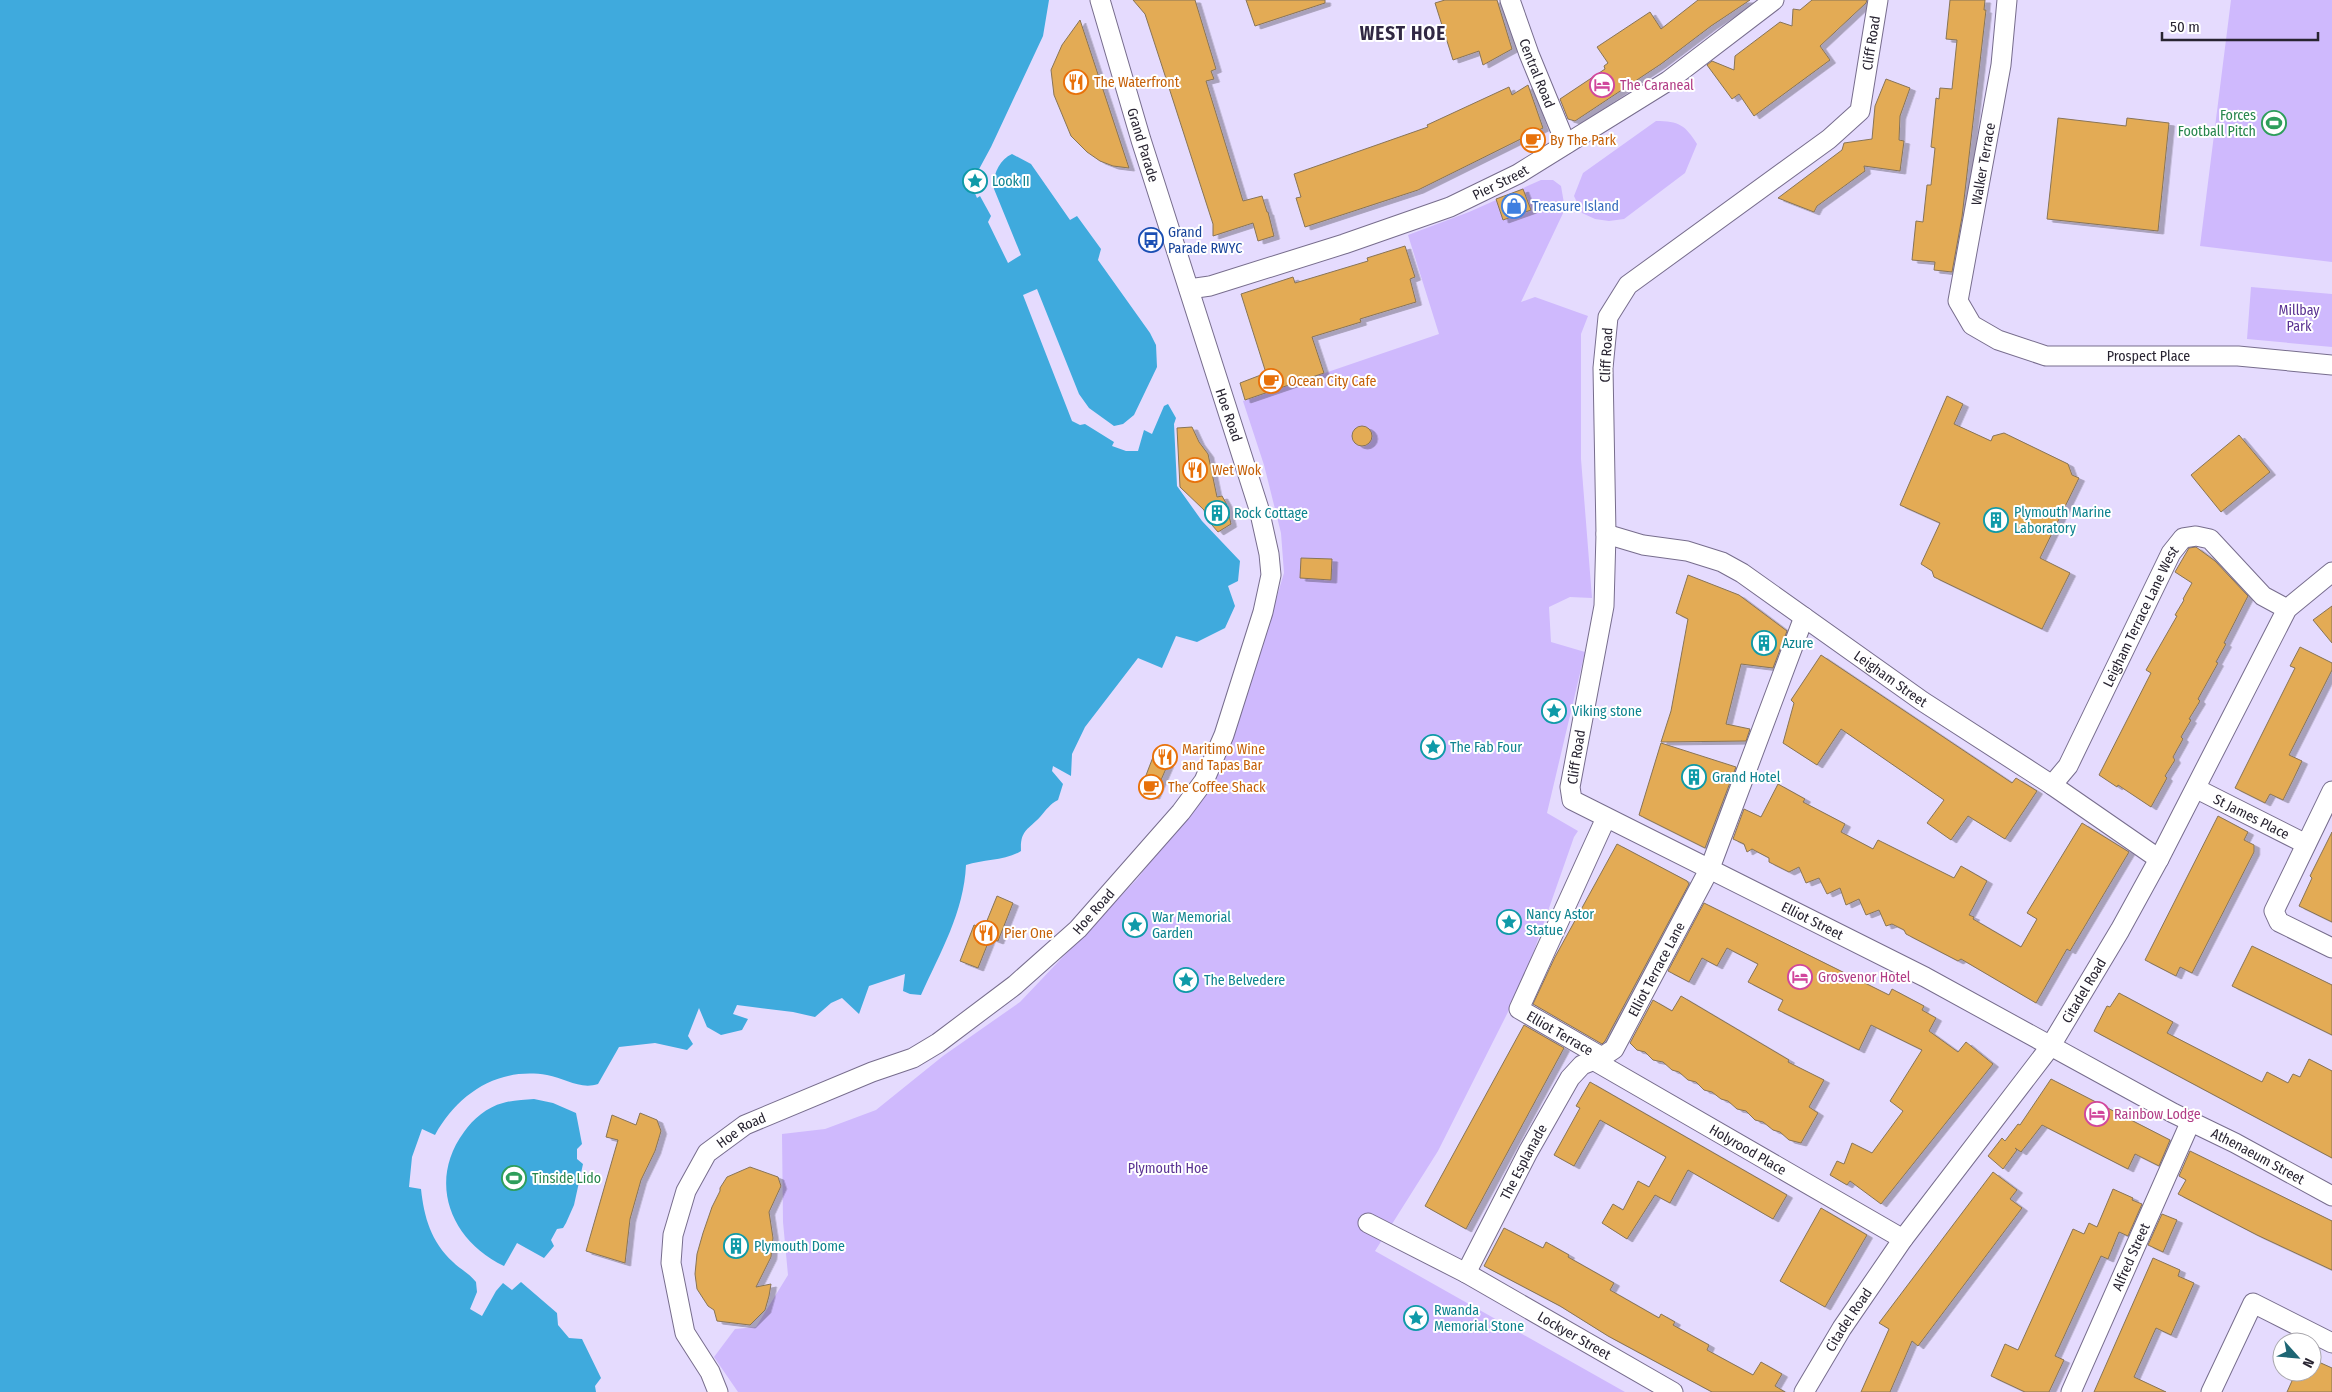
<svg xmlns="http://www.w3.org/2000/svg" width="2332" height="1392" viewBox="0 0 2332 1392" font-family="'Fira Sans Condensed',sans-serif">
<style>
.green{fill:#cfb9fd}
.water{fill:#3faadd}
.building{fill:#e3ab55;stroke:#887456;filter:url(#shadow)}
.lines{fill:none;stroke-linecap:round;stroke-linejoin:round}
.street-casing{stroke:#776d8d;stroke-width:21}
.street{stroke:#fff;stroke-width:19}
.labels{text-anchor:middle;stroke-width:4;stroke-linejoin:round;paint-order:stroke}
.street-label{font-size:14px;fill:#282431;stroke:#fff}
.food-label{font-size:14px;fill:#c56008;stroke:#fff;text-anchor:start}
.hotel-label{font-size:14px;fill:#b23c85;stroke:#fff;text-anchor:start}
.leisure-label{font-size:14px;fill:#27864d;stroke:#fff;text-anchor:end}
.culture-label{font-size:14px;fill:#0d838f;stroke:#fff;text-anchor:start}
.shop-label{font-size:14px;fill:#366cbe;stroke:#fff;text-anchor:start}
.transit-label{font-size:14px;fill:#164399;stroke:#fff;text-anchor:start}
.park-label{font-size:14px;fill:#5a3292;stroke:#fff}
.district-label{font-size:19px;font-weight:bold;letter-spacing:1px;fill:#312843;stroke:#fff}
</style>
<defs>
<filter id="shadow"><feDropShadow dx="5.5" dy="3" stdDeviation="0" flood-color="#0004"/></filter>
</defs>
<rect width="100%" height="100%" fill="#e5dbfe"/>
<path class="green" d="M2231,0H2332V262L2200,246Z
M1656,121C1679,121 1685,125 1697,144L1685,173L1624,219L1609,221L1595,219L1582,213L1574,196L1583,173Z
M1541,180H1553L1561,186L1565,209L1521,302L1535,297L1588,316L1581,334V459L1592,598L1570,597L1549,607L1551,642L1585,652L1547,813L1578,831L1574,837L1529,965L1507,1014L1438,1151L1375,1251L1625,1392H738L714,1357L735,1329L756,1327L788,1275L783,1222L782,1134L825,1129L876,1110L943,1056L1020,1002L1137,879L1179,825L1188,819L1204,794L1247,695L1284,573L1281,533L1264,465L1243,401L1439,334L1408,235L1469,212Z
M2251,287L2332,294V347L2247,339Z"/>
<path class="water" d="M0,0H1049L1043,36L991,147L971,184L977,198L980,196L991,216L988,222L1008,263L1021,255L994,189C992,176 999,160 1012,154L1031,164L1070,220L1077,216L1101,249L1098,260L1150,333L1156,345L1157,367L1134,415L1123,424L1114,426L1089,408L1079,394L1037,289L1023,295L1072,421L1080,425L1085,424L1114,442L1112,446L1126,451H1138L1144,430L1152,434L1164,406L1168,404L1176,418L1174,424L1177,486L1202,521L1240,561L1238,581L1228,586L1235,606L1225,628L1197,642L1176,636L1162,668L1138,658L1085,727L1072,754L1071,776L1053,766L1052,771L1063,784L1058,800C1050,804 1046,810 1040,817C1028,830 1020,830 1021,851C1005,861 983,859 966,865C964,912 940,953 921,995L910,994L903,991L905,974L869,986L859,1014L842,998L831,1003L815,1017L793,1012L737,1005L733,1014L748,1019L742,1030L721,1035L707,1027L699,1008L688,1036L693,1044L687,1050L655,1043L619,1047L598,1084C580,1090 565,1078 547,1075C497,1067 458,1094 435,1135L422,1129L412,1157L409,1187L421,1189C424,1217 431,1242 453,1262C460,1269 470,1274 476,1282L477,1292L470,1309L482,1316L496,1291L503,1283L512,1290L521,1282L557,1313L558,1325L569,1338L582,1339L601,1378L595,1386L596,1392H0Z
M534,1099L553,1103L576,1113L582,1144L577,1149V1159L583,1164L574,1205L566,1223L563,1228L557,1229L551,1240L554,1246L544,1258L517,1243L504,1266C451,1241 427,1182 464,1132C473,1119 487,1107 503,1103C513,1100 524,1100 534,1099Z"/>
<path class="building" d="M1133,0H1195L1216,69L1211,71L1214,79L1206,81L1243,201L1262,196L1267,212H1268L1274,236L1258,241L1253,223L1213,236V224L1161,63L1145,14Z
M1246,0H1325V3L1255,26Z
M1445,0H1497L1512,49L1483,65L1479,51L1453,60L1435,3Z
M1698,0H1750L1711,26L1661,64L1575,121L1568,119L1560,99L1605,69L1604,66L1608,63L1597,47L1650,12L1661,29Z
M1812,0H1867L1866,3L1820,46L1830,60L1754,116L1739,94L1732,99L1707,65L1712,61L1734,70L1735,56L1780,22L1792,26L1793,9L1800,10Z
M1950,0H1985L1984,10H1986L1962,217L1952,272L1934,270L1935,262L1912,260L1916,221L1923,222L1927,185H1931L1935,148L1931,147L1936,98L1939,99L1940,88L1952,89L1957,40L1946,39Z
M1080,20L1129,168L1113,166L1100,161L1087,152L1071,136L1054,95L1051,70L1062,45Z
M1886,79L1910,88L1900,116L1899,140L1904,141L1900,171L1864,166L1865,171L1817,206L1814,212L1778,198L1842,150L1844,143L1872,139L1875,106Z
M1528,85L1543,128L1418,190L1305,227L1296,198L1301,197L1294,174L1428,127L1427,125L1509,87L1512,95Z
M2058,118L2126,126L2127,118L2169,123L2158,231L2047,219Z
M1523,189L1531,210L1503,220L1496,199Z
M1405,246L1415,277L1410,279L1416,302L1360,319L1361,322L1312,337L1324,373L1245,400L1240,383L1266,373L1241,294L1293,277L1295,283L1368,261L1367,258Z
M1947,396L1963,404L1954,424L1991,441L1993,436L2004,433L2068,464L2072,475L2079,478L2040,558L2070,573L2042,629L1934,577L1932,571L1921,564L1940,523L1900,505Z
M1352 436a10 10 0 1 1 20 0a10 10 0 1 1-20 0Z
M1192,427L1199,442L1208,454L1217,497L1222,496L1226,503L1231,524L1218,532L1206,518L1204,510L1180,487L1177,428Z
M2239,435L2270,472L2221,512L2191,475Z
M2196,547L2215,561L2248,596L2224,643L2226,644L2216,662L2218,663L2198,699L2200,701L2189,719L2191,720L2181,737L2183,739L2173,757L2175,760L2165,776L2167,778L2151,807L2118,785L2117,787L2099,775L2151,673L2146,670L2177,616L2175,615L2184,600L2183,599L2192,583L2175,572L2189,548Z
M1301,558L1332,559L1331,580L1300,578Z
M1688,575L1739,595L1787,631L1773,668L1741,664L1726,724L1750,729L1746,741L1661,742L1671,711L1688,619L1676,613Z
M2332,606V643L2313,620Z
M2300,647L2332,663V670L2289,755L2302,761L2293,780L2283,800L2270,794L2265,803L2235,788L2295,668L2290,666Z
M1821,655L2012,783L2016,778L2037,791L2005,839L1968,816L1951,840L1927,823L1944,800L1841,729L1817,765L1783,743L1794,703L1791,700Z
M1661,743L1736,767L1705,848L1639,815Z
M1153,757L1168,764L1154,796L1140,791Z
M1778,784L1805,799L1803,802L1845,824L1841,832L1873,849L1878,840L1954,878L1961,866L1987,881L1969,915L1974,917L1973,919L2021,947L2037,919L2027,913L2082,823L2129,852L2070,951L2067,949L2036,1003L1961,959L1958,961L1906,934L1904,930L1892,924L1886,926L1879,910L1866,915L1859,899L1846,905L1840,888L1827,894L1819,878L1806,883L1799,867L1789,872L1769,862V858L1752,849L1747,852L1744,844L1733,839L1744,809L1761,817Z
M2218,816L2248,832L2244,840L2254,845V852L2192,973L2180,967L2176,976L2145,960Z
M2332,832V922L2299,906L2312,878L2310,876Z
M1617,844L1687,881L1689,884L1605,1041L1602,1044L1533,1004L1555,957Z
M997,896L1013,903L998,941L990,938L978,968L960,961L974,925L984,928Z
M1704,903L1889,995L1892,989L1924,1006L1922,1010L1936,1018L1929,1031L1958,1052L1966,1042L1993,1064L1881,1204L1850,1181L1847,1185L1830,1175L1837,1161L1844,1164L1852,1143L1872,1153L1903,1111L1890,1101L1922,1050L1871,1025L1859,1050L1778,1010L1783,1000L1748,982L1758,964L1727,948L1717,966L1702,958L1689,982L1668,971Z
M2252,946L2332,985V1035L2232,986Z
M2119,993L2173,1022L2167,1033L2262,1082L2267,1072L2288,1083L2293,1074L2300,1077L2309,1059L2332,1071V1158L2094,1031L2107,1006L2110,1007Z
M1681,996L1789,1060L1788,1062L1824,1080L1809,1107L1818,1113L1801,1143L1789,1140L1780,1132L1773,1130L1763,1122L1755,1120L1746,1111L1737,1109L1728,1101L1721,1099L1712,1092L1704,1090L1696,1082L1688,1080L1679,1072L1672,1070L1663,1062L1653,1060L1645,1052L1637,1050L1630,1043L1653,1000L1672,1011Z
M1524,1025L1564,1048L1466,1229L1425,1206Z
M2051,1079L2170,1140L2159,1166L2135,1154L2128,1169L2042,1125L2021,1152L2015,1148L2017,1150L2003,1169L1988,1156L2002,1138L2005,1141L2018,1124L2020,1125Z
M1590,1082L1787,1195L1773,1219L1688,1170L1670,1203L1655,1195L1627,1239L1602,1223L1613,1204L1623,1210L1638,1181L1649,1187L1666,1157L1600,1120L1574,1166L1554,1155L1580,1108L1576,1106Z
M640,1113L657,1120L661,1131L655,1151L641,1180L630,1219L625,1263L586,1251L618,1140L606,1137L612,1115L636,1125Z
M2190,1151L2332,1221V1270L2257,1235L2178,1194L2186,1180L2179,1176Z
M750,1167L778,1177L781,1186L769,1212L773,1238L771,1257L756,1287L771,1284L769,1296L765,1310L750,1325L717,1321L714,1310L708,1306L697,1289L695,1274L697,1254L703,1233L712,1207L720,1191V1188L727,1177Z
M1993,1172L2017,1190L2010,1199L2022,1208L1918,1346L1912,1341L1890,1392H1861L1889,1329L1879,1323Z
M2113,1189L2133,1198L2132,1200L2142,1204L2128,1236L2119,1232L2108,1259L2101,1256L2055,1356L2064,1360L2049,1392H2025L1991,1376L2005,1344L2018,1350L2073,1229L2084,1234L2089,1223L2097,1227Z
M1821,1208L1867,1235L1825,1307L1780,1281Z
M2162,1214L2177,1220L2163,1252L2148,1245Z
M1504,1228L1543,1248L1546,1242L1569,1255L1568,1257L1614,1283L1610,1290L1659,1318L1661,1314L1675,1322L1673,1325L1709,1345L1707,1350L1753,1375L1761,1362L1782,1374L1775,1386L1785,1392H1712L1608,1336L1560,1306L1484,1266Z
M2153,1258L2180,1270L2178,1276L2194,1283L2171,1335L2156,1328L2134,1377L2166,1392H2094Z
M2312,1359L2332,1368V1392H2287L2296,1372H2312Z"/>
<g class="lines">
<defs>
<g id="street">
<path id="s1" d="M1510,0L1529,54L1566,144"/>
<path id="s2" d="M1878,0L1860,111L1829,139L1628,285L1608,317L1603,368L1606,534L1604,606L1570,787L1572,800L1925,977L2173,1113L2235,1143L2332,1196"/>
<path id="s3" d="M2007,0L2001,65L1958,301L1972,325L1998,340L2046,356H2238L2332,365"/>
<path id="s4" d="M1189,289L1210,286L1344,244L1450,207L1518,174L1668,81L1774,0"/>
<path id="s5" d="M1606,534L1643,545L1687,551L1722,562L1742,573L1922,701L2052,785L2159,859"/>
<path id="s6" d="M2052,785L2068,766L2171,553L2183,538L2196,536L2210,539L2263,596L2287,609"/>
<path id="s7" d="M2197,789L2306,844"/>
<path d="M2332,791L2274,911L2279,922L2332,948"/>
<path d="M1602,1057L1519,1009L1606,818"/>
<path id="s8" d="M1593,1060L1903,1239"/>
<path id="s9" d="M1368,1223L1466,1273L1673,1392"/>
<path id="s10" d="M1466,1273L1528,1152L1570,1078L1582,1065L1602,1057L1614,1049L1710,868L1804,617"/>
<path id="s11" d="M718,1392L710,1372L685,1333L671,1263L673,1235L686,1191L707,1153L745,1125L872,1072L913,1058L938,1043L1015,985L1078,929L1181,812L1204,781L1224,735L1263,612L1271,575L1269,554L1259,509L1141,140L1100,0"/>
<path id="s12" d="M1804,1392L1842,1328L1903,1239L2050,1047L2120,930L2159,859L2287,609L2332,572"/>
<path id="s13" d="M2071,1392L2190,1123"/>
<path d="M2211,1392L2253,1303L2332,1343"/>
</g>
</defs>
<use href="#street" class="street-casing"/>
<use href="#street" class="street"/>
</g>
<defs>
<symbol id="restaurant-ring" viewBox="-11 -11 22 22"><circle r="9.5" fill="#fff" stroke="#e8710a" stroke-width="1.5"/><path d="M-5-6h1v4h1v-4h1v4h1v-4h1v5L-1.5 .5V6h-2V.5L-5-1ZM5-6V6H3V1.5H1.5Q1.5-4 5-6Z" fill="#e8710a"/></symbol>
<symbol id="hotel-ring" viewBox="-11 -11 22 22"><circle r="9.5" fill="#fff" stroke="#d1479c" stroke-width="1.5"/><path d="M-6-4.5h1.5V1H6V5H4.5V3h-9V5H-6ZM-4 0a1.8 1.8 0 1 1 3.6 0ZM.5 0V-2.5h3Q6-2.5 6 0Z" fill="#d1479c"/></symbol>
<symbol id="stadium-ring" viewBox="-11 -11 22 22"><circle r="9.5" fill="#fff" stroke="#2e9e5b" stroke-width="1.5"/><path d="M0-5a6.5 5 0 1 0 0 10a6.5 5 0 1 0 0-10ZM-3.5-1.8h7v3.6h-7Z" fill="#2e9e5b"/></symbol>
<symbol id="cafe-ring" viewBox="-11 -11 22 22"><circle r="9.5" fill="#fff" stroke="#e8710a" stroke-width="1.5"/><path d="M-5.5-4.5H6V0H3Q3 3.5 0 3.5H-2.5Q-5.5 3.5-5.5 0ZM3-3.2v2h1.7v-2ZM-6 4.5H4V6H-6Z" fill="#e8710a"/></symbol>
<symbol id="sight-ring" viewBox="-11 -11 22 22"><circle r="9.5" fill="#fff" stroke="#0f9aa8" stroke-width="1.5"/><path d="M0-6L1.8-2.2L6-1.7L2.9 1.2L3.7 5.4L0 3.3L-3.7 5.4L-2.9 1.2L-6-1.7L-1.8-2.2Z" fill="#0f9aa8"/></symbol>
<symbol id="shop-ring" viewBox="-11 -11 22 22"><circle r="9.5" fill="#fff" stroke="#3f7fe0" stroke-width="1.5"/><path d="M-5-2.5h2.3a2.7 3.5 0 0 1 5.4 0H5L5.5 6h-11ZM-1.5-2.5h3a1.5 2.3 0 0 0-3 0Z" fill="#3f7fe0"/></symbol>
<symbol id="bus-ring" viewBox="-11 -11 22 22"><circle r="9.5" fill="#fff" stroke="#1a4fb4" stroke-width="1.5"/><path d="M-5-6H5V4H4V6H2V4H-2V6H-4V4H-5ZM-3.5-4V0h7V-4ZM-3.5 1.2v1.5H-2V1.2ZM2 1.2v1.5H3.5V1.2Z" fill="#1a4fb4"/></symbol>
<symbol id="building-ring" viewBox="-11 -11 22 22"><circle r="9.5" fill="#fff" stroke="#0f9aa8" stroke-width="1.5"/><path d="M-4-6H4V6H1V3H-1V6H-4ZM-2.5-4.3h1.7v1.8h-1.7ZM.8-4.3h1.7v1.8H.8ZM-2.5-1h1.7V.8h-1.7ZM.8-1h1.7V.8H.8Z" fill="#0f9aa8"/></symbol>
</defs>
<g fill-rule="evenodd">
<use href="#restaurant-ring" x="1062" y="68" width="28" height="28"/>
<use href="#hotel-ring" x="1588" y="71" width="28" height="28"/>
<use href="#stadium-ring" x="2260" y="109" width="28" height="28"/>
<use href="#cafe-ring" x="1519" y="126" width="28" height="28"/>
<use href="#sight-ring" x="961" y="167" width="28" height="28"/>
<use href="#shop-ring" x="1500" y="192" width="28" height="28"/>
<use href="#bus-ring" x="1137" y="226" width="28" height="28"/>
<use href="#cafe-ring" x="1257" y="367" width="28" height="28"/>
<use href="#restaurant-ring" x="1181" y="456" width="28" height="28"/>
<use href="#building-ring" x="1203" y="499" width="28" height="28"/>
<use href="#building-ring" x="1982" y="506" width="28" height="28"/>
<use href="#building-ring" x="1750" y="629" width="28" height="28"/>
<use href="#sight-ring" x="1540" y="697" width="28" height="28"/>
<use href="#sight-ring" x="1419" y="733" width="28" height="28"/>
<use href="#restaurant-ring" x="1151" y="743" width="28" height="28"/>
<use href="#building-ring" x="1680" y="763" width="28" height="28"/>
<use href="#cafe-ring" x="1137" y="773" width="28" height="28"/>
<use href="#sight-ring" x="1495" y="908" width="28" height="28"/>
<use href="#sight-ring" x="1121" y="911" width="28" height="28"/>
<use href="#restaurant-ring" x="972" y="919" width="28" height="28"/>
<use href="#hotel-ring" x="1786" y="963" width="28" height="28"/>
<use href="#sight-ring" x="1172" y="966" width="28" height="28"/>
<use href="#hotel-ring" x="2083" y="1100" width="28" height="28"/>
<use href="#stadium-ring" x="500" y="1164" width="28" height="28"/>
<use href="#building-ring" x="722" y="1232" width="28" height="28"/>
<use href="#sight-ring" x="1402" y="1304" width="28" height="28"/>
</g>
<g class="labels">
<g class="street-label">
<text transform="translate(1871 43) rotate(-81)" y="5">Cliff Road</text>
<text dy="5" stroke="none"><textPath href="#s1" startOffset="78">Central Road</textPath></text>
<text transform="translate(1143 145) rotate(73)" y="5">Grand Parade</text>
<text transform="translate(1983 164) rotate(-80)" y="5">Walker Terrace</text>
<text dy="5" stroke="none"><textPath href="#s4" startOffset="330">Pier Street</textPath></text>
<text transform="translate(1606 355) rotate(-87)" y="5">Cliff Road</text>
<text dy="5" stroke="none"><textPath href="#s3" startOffset="516">Prospect Place</textPath></text>
<text transform="translate(1229 415) rotate(71)" y="5">Hoe Road</text>
<text dy="5" stroke="none"><textPath href="#s6" startOffset="191">Leigham Terrace Lane West</textPath></text>
<text dy="5" stroke="none"><textPath href="#s5" startOffset="325">Leigham Street</textPath></text>
<text transform="translate(1576 757) rotate(-81)" y="5">Cliff Road</text>
<text dy="5" stroke="none"><textPath href="#s7" startOffset="61">St James Place</textPath></text>
<text dy="5" stroke="none"><textPath href="#s11" startOffset="718">Hoe Road</textPath></text>
<text dy="5" stroke="none"><textPath href="#s2" startOffset="1196">Elliot Street</textPath></text>
<text dy="5" stroke="none"><textPath href="#s10" startOffset="365">Elliot Terrace Lane</textPath></text>
<text dy="5" stroke="none"><textPath href="#s12" startOffset="490">Citadel Road</textPath></text>
<text transform="translate(1560 1033) rotate(30)" y="5">Elliot Terrace</text>
<text dy="5" stroke="none"><textPath href="#s11" startOffset="298">Hoe Road</textPath></text>
<text dy="5" stroke="none"><textPath href="#s8" startOffset="179">Holyrood Place</textPath></text>
<text dy="5" stroke="none"><textPath href="#s2" startOffset="1700">Athenaeum Street</textPath></text>
<text dy="5" stroke="none"><textPath href="#s10" startOffset="125">The Esplanade</textPath></text>
<text dy="5" stroke="none"><textPath href="#s13" startOffset="148">Alfred Street</textPath></text>
<text dy="5" stroke="none"><textPath href="#s12" startOffset="85">Citadel Road</textPath></text>
<text dy="5" stroke="none"><textPath href="#s9" startOffset="235">Lockyer Street</textPath></text>
</g>
<g class="food-label">
<text x="1094" y="87">The Waterfront</text>
<text x="1550" y="145">By The Park</text>
<text x="1288" y="386">Ocean City Cafe</text>
<text x="1212" y="475">Wet Wok</text>
<text x="1182" y="754">Maritimo Wine<tspan x="1182" dy="16">and Tapas Bar</tspan></text>
<text x="1168" y="792">The Coffee Shack</text>
<text x="1004" y="938">Pier One</text>
</g>
<g class="hotel-label">
<text x="1620" y="90">The Caraneal</text>
<text x="1818" y="982">Grosvenor Hotel</text>
<text x="2114" y="1119">Rainbow Lodge</text>
</g>
<g class="leisure-label">
<text x="2256" y="120">Forces<tspan x="2256" dy="16">Football Pitch</tspan></text>
<text x="532" y="1183" text-anchor="start">Tinside Lido</text>
</g>
<g class="culture-label">
<text x="992" y="186">Look II</text>
<text x="2014" y="517">Plymouth Marine<tspan x="2014" dy="16">Laboratory</tspan></text>
<text x="1234" y="518">Rock Cottage</text>
<text x="1782" y="648">Azure</text>
<text x="1572" y="716">Viking stone</text>
<text x="1450" y="752">The Fab Four</text>
<text x="1712" y="782">Grand Hotel</text>
<text x="1526" y="919">Nancy Astor<tspan x="1526" dy="16">Statue</tspan></text>
<text x="1152" y="922">War Memorial<tspan x="1152" dy="16">Garden</tspan></text>
<text x="1204" y="985">The Belvedere</text>
<text x="754" y="1251">Plymouth Dome</text>
<text x="1434" y="1315">Rwanda<tspan x="1434" dy="16">Memorial Stone</tspan></text>
</g>
<g class="shop-label">
<text x="1532" y="211">Treasure Island</text>
</g>
<g class="transit-label">
<text x="1168" y="237">Grand<tspan x="1168" dy="16">Parade RWYC</tspan></text>
</g>
<g class="park-label">
<text x="2299" y="315">Millbay<tspan x="2299" dy="16">Park</tspan></text>
<text x="1168" y="1173">Plymouth Hoe</text>
</g>
<g class="district-label">
<text x="1403" y="40">WEST HOE</text>
</g>
</g>
<g transform="translate(2297 1357) rotate(117)"><circle r="24" fill="#ffffff" stroke="#a9a7ad"/>
<path d="M0-4L9 19L0 12L-9 19Z" fill="#1e6674"/>
<text y="-8" font-size="14" font-weight="bold" text-anchor="middle" fill="#282431">N</text>
</g>
<path d="M2162 32v8h156v-8" fill="none" stroke="#282431" stroke-width="2.5"/>
<text x="2170" y="32" font-size="15" fill="#282431" stroke="#ffffff" stroke-width="4" paint-order="stroke">50 m</text>
</svg>
